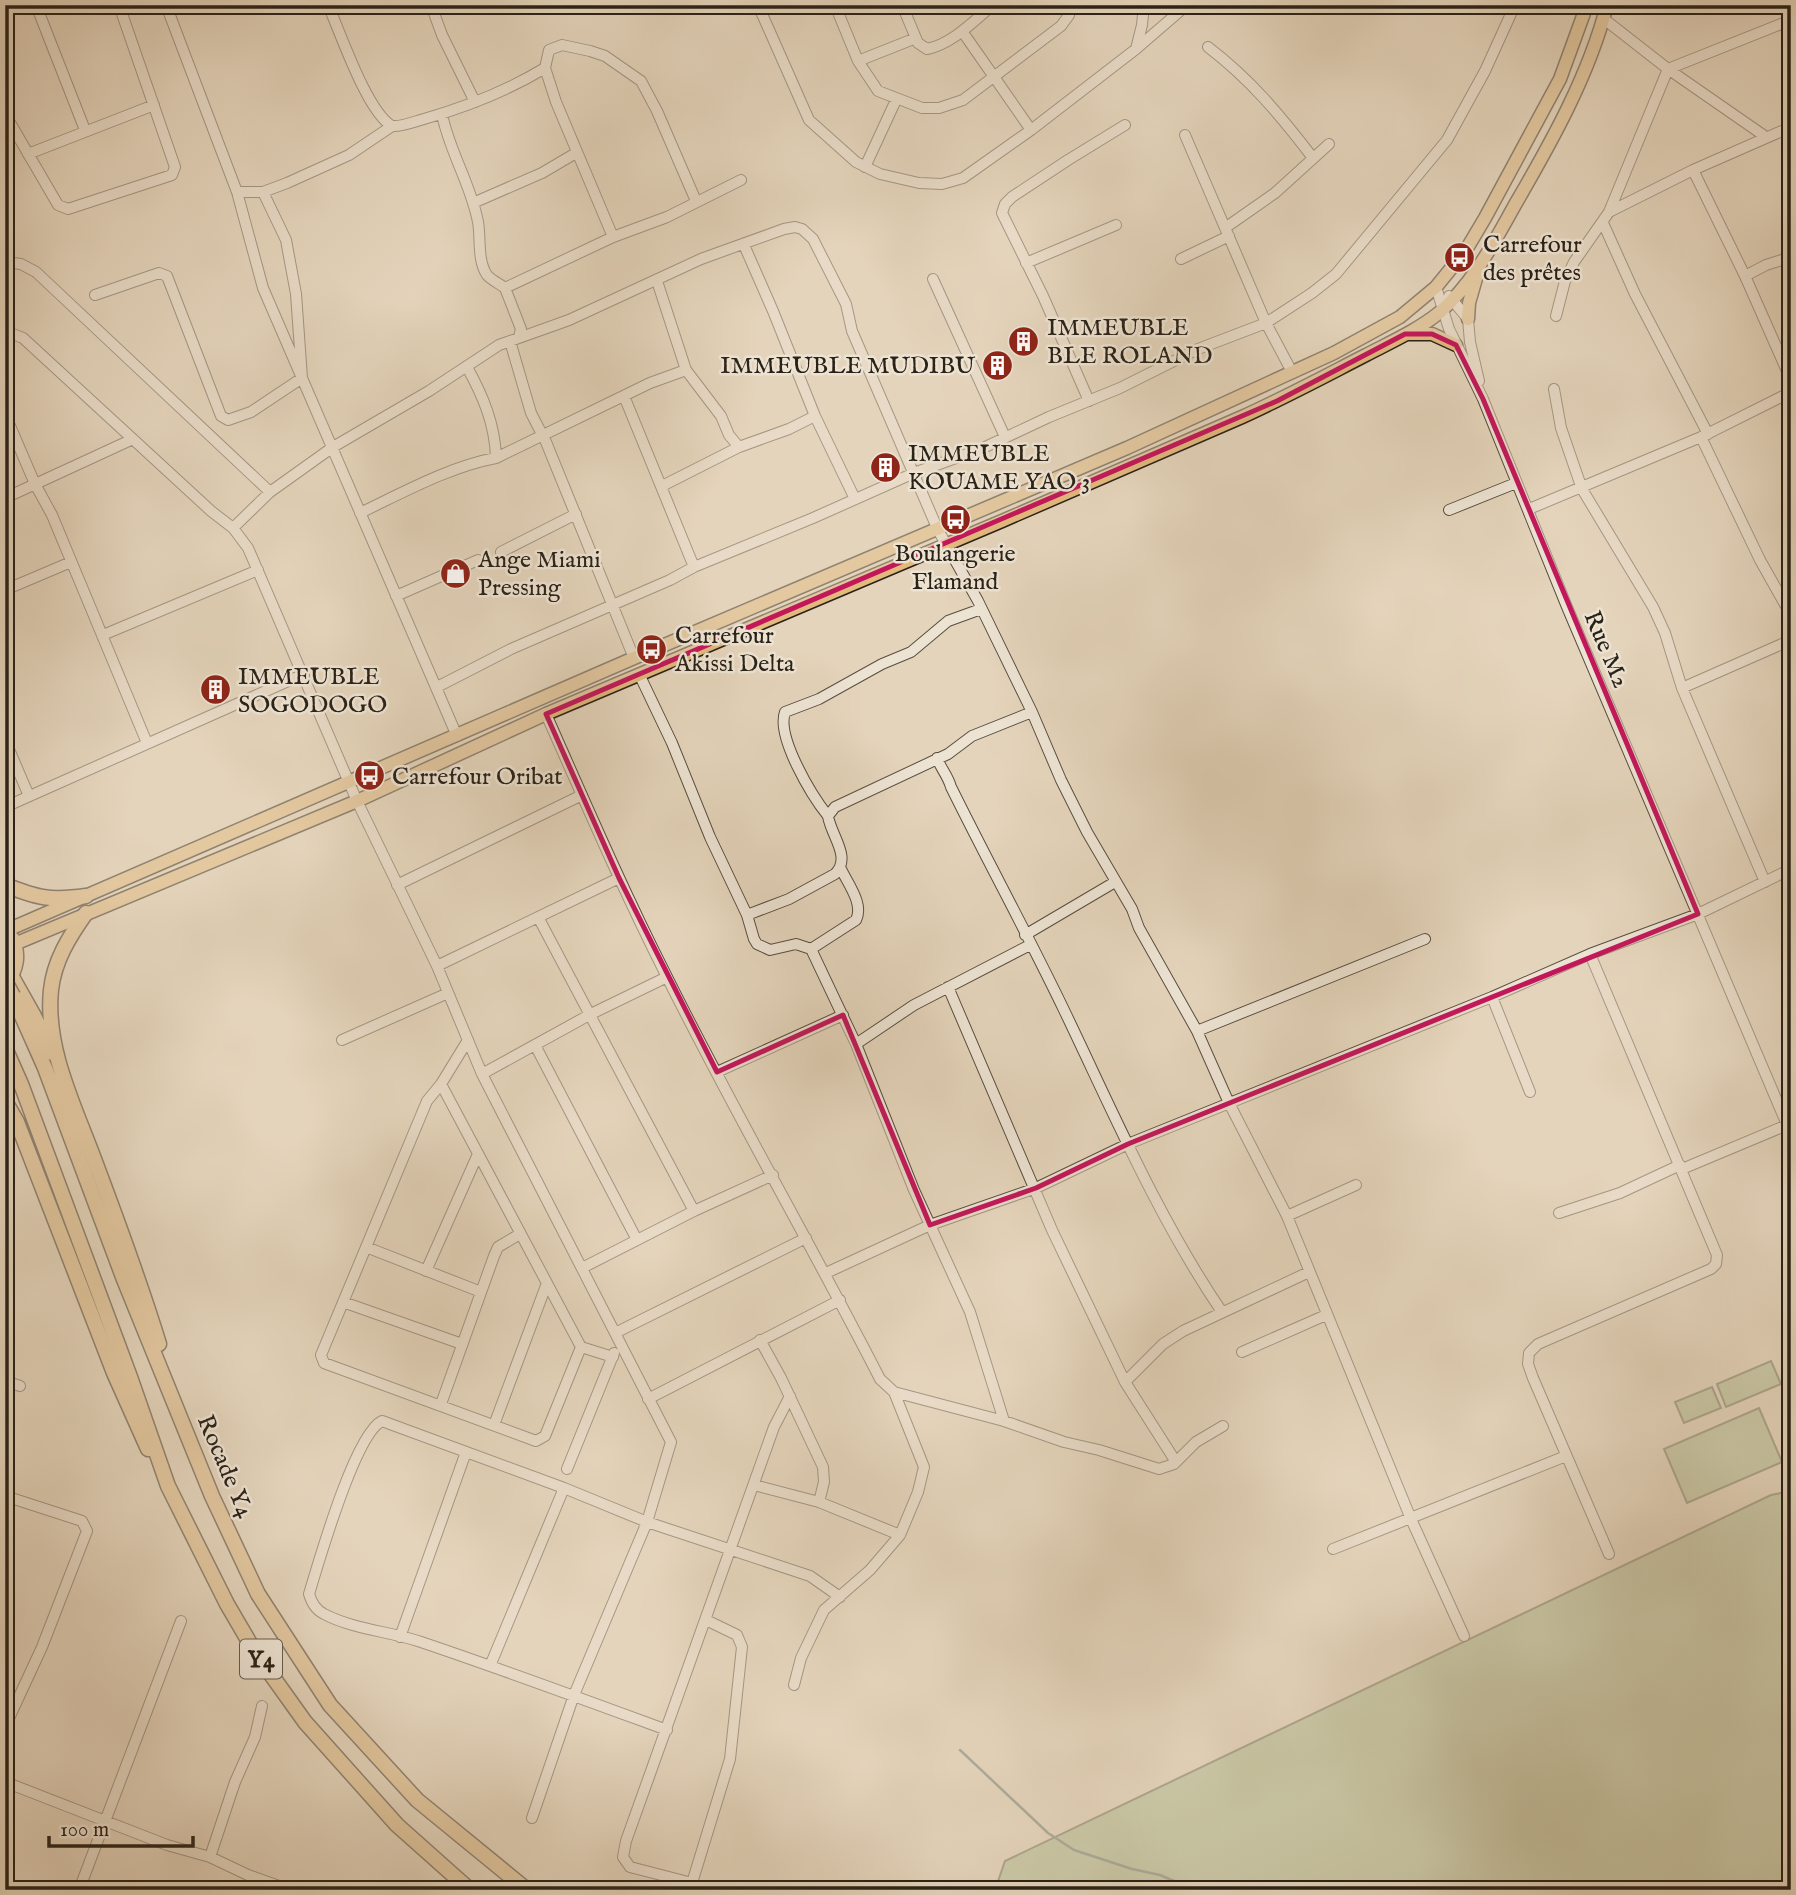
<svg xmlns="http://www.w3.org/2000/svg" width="1796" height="1895" viewBox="0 0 1796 1895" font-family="'IM FELL English',serif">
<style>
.green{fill:#afbe93;stroke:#6c7055;stroke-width:2}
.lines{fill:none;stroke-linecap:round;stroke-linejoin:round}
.stream{stroke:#6a7c72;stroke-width:2.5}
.minor-casing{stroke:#584e40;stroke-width:12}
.major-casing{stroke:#2a2217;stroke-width:15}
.highway-casing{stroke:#2a2217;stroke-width:17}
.minor{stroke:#ede3d3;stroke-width:10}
.major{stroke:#e2ba7e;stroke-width:12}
.highway{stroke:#e2ba7e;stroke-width:14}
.highway-bridge-casing{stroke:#2a2217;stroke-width:17;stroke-linecap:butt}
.highway-bridge{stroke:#e2ba7e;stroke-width:14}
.marked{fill:none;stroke:#c2185b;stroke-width:5;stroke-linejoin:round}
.labels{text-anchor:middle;stroke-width:5;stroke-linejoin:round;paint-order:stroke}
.shield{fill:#ede3d3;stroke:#645c4f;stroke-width:2}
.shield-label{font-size:23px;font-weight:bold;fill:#2a2217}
.poi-label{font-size:24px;fill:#2a2217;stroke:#ede3d3;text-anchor:start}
.street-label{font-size:24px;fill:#2a2217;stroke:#ede3d3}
</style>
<rect width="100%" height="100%" fill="#e4d4bb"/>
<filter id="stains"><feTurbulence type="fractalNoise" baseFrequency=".00286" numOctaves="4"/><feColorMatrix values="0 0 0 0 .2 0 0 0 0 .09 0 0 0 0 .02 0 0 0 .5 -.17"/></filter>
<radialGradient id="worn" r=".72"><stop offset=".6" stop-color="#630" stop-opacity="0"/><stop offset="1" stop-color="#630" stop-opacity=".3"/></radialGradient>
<path class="green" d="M1771,1361L1781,1384L1726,1407L1717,1384Z
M1712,1387L1721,1408L1684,1423L1675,1402Z
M1759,1408L1782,1462L1687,1503L1664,1449Z
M1791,1491V1890H995L1005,1861L1771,1495Z"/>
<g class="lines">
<path class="stream" d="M960,1750L1048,1833L1074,1850L1132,1869L1160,1875L1195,1890"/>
<defs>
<path id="minor" d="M36,5L85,130
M166,5L237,192L263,288L457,736
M328,5C341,34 367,112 392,126C402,127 413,122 424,119C466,107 507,91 545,68L549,50L562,45L590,51L605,56L641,81L657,111L696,201
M431,5L442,35L475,102
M758,5L809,120L856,162L880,174L919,183L942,184L963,178L1031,130L1136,49L1187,5
M835,5L858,61L878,91L922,108H939L963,100L1061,26L1069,15L1071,5
M902,5L918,43L927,49C952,44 974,21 993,5
M1604,19L1668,69L1766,137
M962,31L1031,130
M1208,47C1250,79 1281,116 1313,158
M1136,49L1142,25L1144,5
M858,61L916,38
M545,68L556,102L613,237
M5,114L58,205L68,209L172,175L175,167L119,5
M442,114C449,151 471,184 478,222C481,238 477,260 487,275C491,280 500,284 505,288
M1185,135L1266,323L1312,293L1336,274L1447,140L1485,71L1515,5
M28,154L154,105
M865,167L896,100
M1693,170L1745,276L1791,380
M237,192H263L287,183L349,155L392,126
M473,203L542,173L576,153
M1609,212L1693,170L1791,127
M1603,223L1635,294L1708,434
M1225,228L1275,193L1329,144
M744,245L773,311L815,416L855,499
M1181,259L1229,236
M5,262L21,264L36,272L270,492
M1026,263L1116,225
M1745,276L1766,265L1791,257
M933,279L1005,437
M657,281L686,370L721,416L729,435L739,447
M1436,287L1449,329L1483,399L1567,607L1791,1134
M95,295L159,273L167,276L221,416L228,420L251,412L302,378L296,294L286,240L263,192
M1449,296L1468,319L1470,342L1479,381
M1556,316L1565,281L1574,262L1609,212L1668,69L1791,20
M5,331L23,338L211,511L233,528L248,548L357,801L437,966L482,1074L671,1442L647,1522L574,1695L532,1818
M519,337L521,329L505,288L613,237L667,217L741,180
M510,341L531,413L546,442L634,658
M1554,389L1561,428L1582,489L1653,607L1665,633L1682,688L1765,882
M624,396L694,567
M1089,401L1043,296L1002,213L1005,204L1012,197L1068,160L1125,125
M5,414L35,484L52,515L147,743
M1701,437L1760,560L1791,615
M496,458L650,383L686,370
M662,486L739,447L789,429L815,416
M5,498L133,439
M1529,509L1701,437L1791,392
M1449,510L1516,483
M360,513C402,493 451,466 496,458C495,424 483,396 467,367
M233,528L270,492L333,447L429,391L499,345L569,320L701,259L784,229L795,227L802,229L813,239L846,304L852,331L938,530L978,601L1032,712L1061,780L1087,832L1132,909L1139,928L1197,1031L1229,1103L1287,1216L1411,1519L1464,1636
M501,552L576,514
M5,590L71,562
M396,596L478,560
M103,635L258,570
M640,676L672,743L710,837L747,915L754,939L757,944L770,950L796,944L811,949L856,1044L914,1190L970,1312L1004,1421
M437,687L511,649L670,580L694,567L813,518L914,473L981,449L1049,417L1120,388L1198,349L1266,323L1292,372
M1682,688L1791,640
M546,714C585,802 623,890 666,975C734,1112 811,1244 880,1379L894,1392L1004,1421L1064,1442L1099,1450L1159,1469L1174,1464L1196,1442L1223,1426
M5,740L29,796
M937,758C941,769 948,776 951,787C988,862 1028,935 1064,1010C1113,1112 1158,1218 1222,1312
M5,807L304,674
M828,816C812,796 776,737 785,712L819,699L882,664L911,652L948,621L981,609
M397,885L582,795
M747,915L789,899L835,874C852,857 831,836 828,816L835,807L948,754L972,736L1032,712
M538,917L694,1211
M1025,935L1115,882
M811,949L856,920C864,904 848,884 841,869
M1590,954L1717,1255L1716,1264L1711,1269L1538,1344L1529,1353L1528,1364L1533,1378L1609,1554
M437,966L619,878
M948,987L1052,1230L1125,1382
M1492,997L1530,1092
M1197,1031L1425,939
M342,1040L448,993
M468,1040L441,1084L427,1101L321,1355L324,1363L536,1441L545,1436L581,1347
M856,1044L914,1005L1030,945
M535,1045L637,1240
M717,1072L843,1015
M482,1074L591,1014L667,977
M441,1084L581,1347L613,1357
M1682,1169L1787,1125
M1559,1213L1620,1193L1680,1165
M1287,1216L1356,1185
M366,1247L481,1292
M582,1268L694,1211L773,1175
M426,1271L478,1154
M826,1273L930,1225L1036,1188L1128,1144L1492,997L1590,954L1698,914L1791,869
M343,1302L462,1344
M615,1333L806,1238
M760,1340L781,1378L823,1467L824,1482L819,1502
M1242,1352L1326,1315
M5,1381L20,1386
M648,1399L840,1300
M441,1404L494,1256L498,1247L520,1234
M494,1425L547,1283
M1176,1462L1125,1382L1163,1344L1183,1331L1309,1272
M567,1469L614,1353
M754,1485L819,1502L900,1535
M5,1496L82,1521L87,1531L42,1647L5,1727
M1333,1549L1566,1456
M706,1620L737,1635L742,1647L730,1759L692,1883L630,1867L623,1857L626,1841L774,1427L790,1396
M400,1637L466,1452
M490,1666L564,1488
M794,1685L801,1658L824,1610L870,1570L900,1535L918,1492L924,1467L894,1392
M667,1730C585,1700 504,1670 421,1642C389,1631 355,1630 324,1614C315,1609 312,1603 309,1594C319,1561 355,1434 382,1421L564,1488L647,1522L810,1576L840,1597
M5,1782L167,1845L210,1857L248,1875L290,1890
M210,1857L235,1782L255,1737L262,1706
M79,1890L181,1621"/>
<path id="major" d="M1468,319L1469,303L1477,275
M1409,334H1432L1456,345
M5,931L634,658L1127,448L1334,353L1400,317L1436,287L1466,250L1485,218L1560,79L1587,5
M5,948L357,801L546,714L1002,521L1242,417C1284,398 1325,376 1366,355C1391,342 1418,330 1440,312C1474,282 1494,242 1516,203C1552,141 1589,75 1607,5
M7,983C18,970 20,954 13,938"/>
<path id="highway" d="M5,885C38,898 50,901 86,896
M86,913C69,937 54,961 51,990C45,1048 74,1105 94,1159C117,1220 140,1282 159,1344
M12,977L34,1016L52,1053
M13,996L45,1068L123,1277L212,1496L258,1594L330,1705L417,1800L527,1890
M5,1048L21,1084L130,1377L168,1486L227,1604L255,1652L305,1722L397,1825L470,1890
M5,1101L17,1122L114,1373L148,1449"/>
</defs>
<use href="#minor" class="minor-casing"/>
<use href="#major" class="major-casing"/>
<use href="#highway" class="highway-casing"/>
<use href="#minor" class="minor"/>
<use href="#major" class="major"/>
<use href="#highway" class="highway"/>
<defs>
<path id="highway-bridge" d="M5,981L13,996"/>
</defs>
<use href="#highway-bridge" class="highway-bridge-casing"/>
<use href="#highway-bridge" class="highway-bridge"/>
</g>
<path d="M0 0H1796V1895H0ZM1405,334H1432L1456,345L1483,399L1698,914L1128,1144L1036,1188L930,1225L843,1015L717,1072L619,878L546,714L1277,401Z" fill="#e4d4bb" fill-opacity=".55" fill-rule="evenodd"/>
<path class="marked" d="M1405,334H1432L1456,345L1483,399L1698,914L1128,1144L1036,1188L930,1225L843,1015L717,1072L619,878L546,714L1277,401Z"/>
<defs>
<symbol id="bus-disc" viewBox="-11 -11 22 22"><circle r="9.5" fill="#8f2418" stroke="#ede3d3"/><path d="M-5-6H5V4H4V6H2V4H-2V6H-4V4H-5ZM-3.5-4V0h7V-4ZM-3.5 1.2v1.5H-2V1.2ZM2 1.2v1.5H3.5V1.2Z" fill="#fff"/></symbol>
<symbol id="building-disc" viewBox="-11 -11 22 22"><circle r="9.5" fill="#8f2418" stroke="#ede3d3"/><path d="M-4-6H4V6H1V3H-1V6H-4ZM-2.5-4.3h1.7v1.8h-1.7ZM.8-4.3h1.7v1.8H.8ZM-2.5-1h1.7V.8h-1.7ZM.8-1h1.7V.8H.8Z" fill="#fff"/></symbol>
<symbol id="shop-disc" viewBox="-11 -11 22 22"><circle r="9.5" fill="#8f2418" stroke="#ede3d3"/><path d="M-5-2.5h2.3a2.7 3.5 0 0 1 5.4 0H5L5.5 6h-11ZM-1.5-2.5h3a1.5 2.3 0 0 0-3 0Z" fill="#fff"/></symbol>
</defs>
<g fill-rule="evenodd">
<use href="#bus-disc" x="1442" y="240" width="35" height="35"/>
<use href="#building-disc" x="1006" y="324" width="35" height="35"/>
<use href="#building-disc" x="980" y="348" width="35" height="35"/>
<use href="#building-disc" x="868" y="450" width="35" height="35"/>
<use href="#bus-disc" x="938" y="502" width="35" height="35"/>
<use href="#shop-disc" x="438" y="556" width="35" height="35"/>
<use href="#bus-disc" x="634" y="632" width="35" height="35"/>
<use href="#building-disc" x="198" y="672" width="35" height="35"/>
<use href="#bus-disc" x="352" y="758" width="35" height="35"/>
</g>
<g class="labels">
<rect class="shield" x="240" y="1639.5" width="42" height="39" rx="5"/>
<g class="shield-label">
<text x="261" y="1667">Y4</text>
</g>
<g class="poi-label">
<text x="1483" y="252">Carrefour<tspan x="1483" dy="28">des prêtes</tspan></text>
<text x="1047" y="335">IMMEUBLE<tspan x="1047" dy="28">BLE ROLAND</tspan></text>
<text x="975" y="373" text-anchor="end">IMMEUBLE MUDIBU</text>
<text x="908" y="461">IMMEUBLE<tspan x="908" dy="28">KOUAME YAO 3</tspan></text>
<text x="955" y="561" text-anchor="middle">Boulangerie<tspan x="955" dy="28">Flamand</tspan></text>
<text x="478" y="567">Ange Miami<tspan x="478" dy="28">Pressing</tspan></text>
<text x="675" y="643">Carrefour<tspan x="675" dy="28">Akissi Delta</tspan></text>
<text x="238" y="684">IMMEUBLE<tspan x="238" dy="28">SOGODOGO</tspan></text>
<text x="392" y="784">Carrefour Oribat</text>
</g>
<g class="street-label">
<text transform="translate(1607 649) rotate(67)" y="8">Rue M2</text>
<text transform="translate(226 1466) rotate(67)" y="8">Rocade Y4</text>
</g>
</g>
<rect width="1796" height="1895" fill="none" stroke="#e4d4bb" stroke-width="28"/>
<rect x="7" y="7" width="1782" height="1881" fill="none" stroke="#2a2217" stroke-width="3.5"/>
<rect x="14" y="14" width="1768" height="1867" fill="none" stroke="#2a2217" stroke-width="2"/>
<path d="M49 1836v10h144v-10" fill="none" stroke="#2a2217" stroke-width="3.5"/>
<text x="60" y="1836" font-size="21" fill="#2a2217" stroke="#ede3d3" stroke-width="5" paint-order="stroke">100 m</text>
<rect width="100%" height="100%" filter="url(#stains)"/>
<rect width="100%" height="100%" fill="url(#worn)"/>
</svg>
